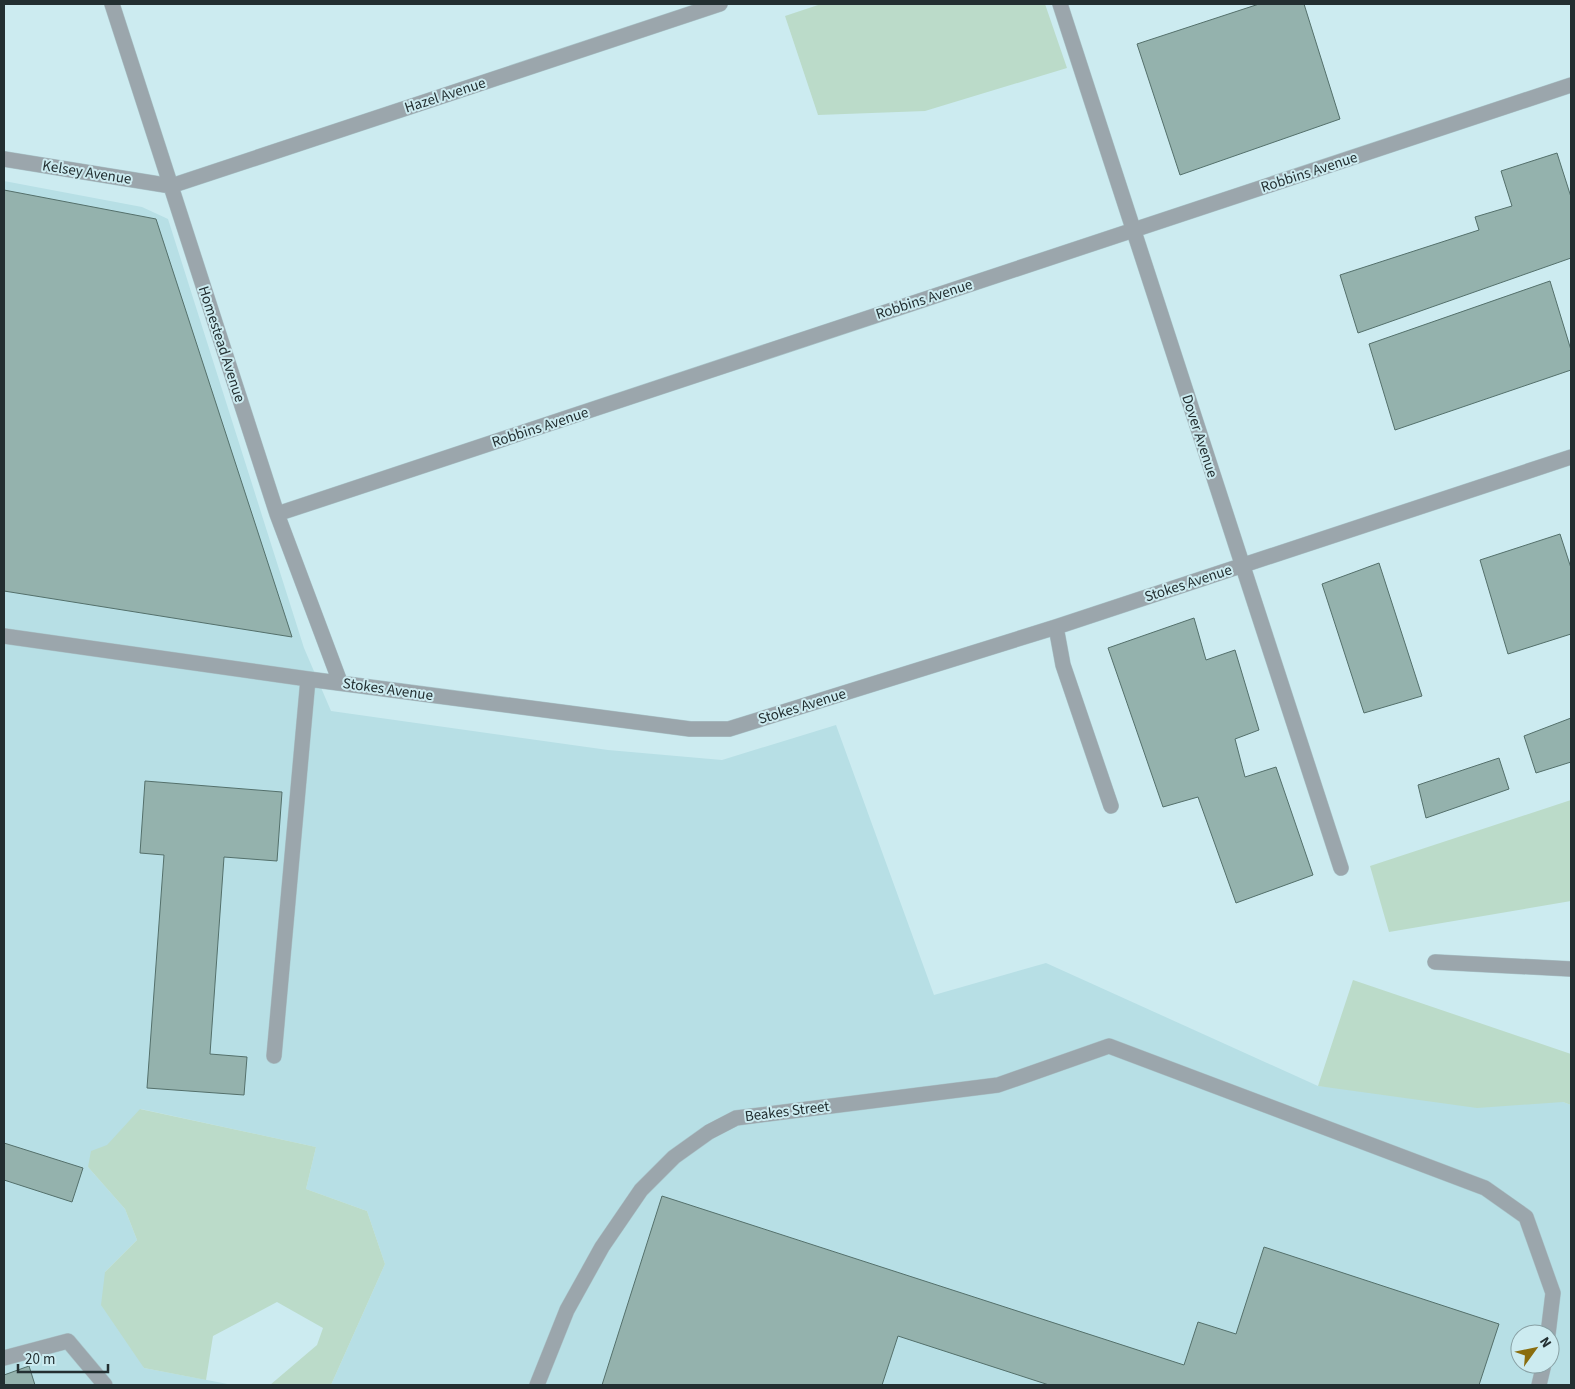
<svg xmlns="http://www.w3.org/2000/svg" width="1575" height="1389" viewBox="0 0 1575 1389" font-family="'Source Sans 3',sans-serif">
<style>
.built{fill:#b7dfe5;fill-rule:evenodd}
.green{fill:#bbdbc9}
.building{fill:#94b2ad;stroke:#54706b}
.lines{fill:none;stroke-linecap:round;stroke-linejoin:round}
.minor-casing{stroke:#aac5ca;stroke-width:16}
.minor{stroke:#9ba6ac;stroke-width:15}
.labels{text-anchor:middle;stroke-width:4;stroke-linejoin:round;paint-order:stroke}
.street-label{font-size:15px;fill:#232f31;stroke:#ccebf0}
</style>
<rect width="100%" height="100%" fill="#ccebf0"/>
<path class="built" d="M4,181L142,207L168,219L304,648L331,711L608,750L722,760L836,725L934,995L1046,963L1318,1086L1563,1102L1571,1105V1385H331L385,1264L367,1211L306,1189L316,1147L141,1109L88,1167L125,1209L137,1240L105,1272L144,1368L233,1385H4ZM1520,1334H1550V1364H1520Z"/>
<path class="green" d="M821,4H1045L1067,68L925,111L818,115L785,16Z
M1571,800V901L1389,932L1370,866Z
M1353,980L1571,1054V1105L1563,1102L1477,1108L1318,1086Z
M140,1109L316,1147L306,1189L367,1211L385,1264L331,1385H270L317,1345L323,1328L277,1302L213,1336L206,1380L144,1368L101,1305L105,1272L137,1240L125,1209L88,1167L91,1151L107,1145Z"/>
<path class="building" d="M1259,4H1304L1340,119L1180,175L1137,44Z
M1557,153L1571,197V258L1358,333L1340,275L1479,230L1475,217L1512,206L1501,171Z
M4,190L156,219L292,637L4,591Z
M1550,281L1571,350V370L1395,430L1369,344Z
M1560,534L1571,568V634L1508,654L1480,560Z
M1379,563L1422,696L1364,713L1322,584Z
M1194,618L1206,660L1235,650L1259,730L1235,739L1245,777L1276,767L1313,875L1236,903L1198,797L1163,807L1108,648Z
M1571,718V762L1536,773L1524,736Z
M1499,758L1509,789L1426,818L1418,785Z
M145,781L282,792L277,861L224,857L210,1054L247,1057L244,1095L147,1088L164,855L140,853Z
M4,1143L83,1168L72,1202L4,1180Z
M662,1196L1184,1365L1198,1322L1236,1334L1264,1247L1499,1324L1479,1385H1049L898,1336L882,1385H602Z
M29,1366L35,1385H4V1375Z"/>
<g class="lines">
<defs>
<path id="minor" d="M112,4L277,514L340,682
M1060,4L1341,868
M4,159L171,186L720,4
M277,514L1571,85
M1056,627L1063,665L1111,806
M4,636L308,679L690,729H729L1056,627L1571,457
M1435,962L1571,969
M274,1056L308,679
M4,1358L68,1341L105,1385
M537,1385L567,1310L602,1247L641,1190L674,1157L709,1132L736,1118L998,1085L1109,1046L1485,1188L1526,1217L1553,1293L1548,1334
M1539,1385L1544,1364"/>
</defs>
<use href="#minor" class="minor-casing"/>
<use href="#minor" class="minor"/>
</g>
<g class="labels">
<g class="street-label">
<text transform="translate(445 95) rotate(-18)" y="5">Hazel Avenue</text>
<text transform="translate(87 172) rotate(9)" y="5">Kelsey Avenue</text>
<text transform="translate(1309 172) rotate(-18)" y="5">Robbins Avenue</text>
<text transform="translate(924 299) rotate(-18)" y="5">Robbins Avenue</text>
<text transform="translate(222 344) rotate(72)" y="5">Homestead Avenue</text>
<text transform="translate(540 427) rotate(-18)" y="5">Robbins Avenue</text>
<text transform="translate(1200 436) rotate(72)" y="5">Dover Avenue</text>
<text transform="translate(1188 583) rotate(-18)" y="5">Stokes Avenue</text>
<text transform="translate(388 689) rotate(8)" y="5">Stokes Avenue</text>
<text transform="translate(802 706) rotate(-17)" y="5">Stokes Avenue</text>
<text transform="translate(787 1111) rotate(-7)" y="5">Beakes Street</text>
</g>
</g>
<rect width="1575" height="1389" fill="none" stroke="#232f31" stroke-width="10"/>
<g transform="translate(1535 1349) rotate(57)"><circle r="24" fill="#ccebf0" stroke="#88a0a4"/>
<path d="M0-4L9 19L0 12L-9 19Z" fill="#8a6d0e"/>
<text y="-8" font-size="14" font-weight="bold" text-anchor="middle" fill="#232f31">N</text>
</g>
<path d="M18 1364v8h90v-8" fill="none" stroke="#232f31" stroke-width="2.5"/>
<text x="25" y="1364" font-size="15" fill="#232f31" stroke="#ccebf0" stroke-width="4" paint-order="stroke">20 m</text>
</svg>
